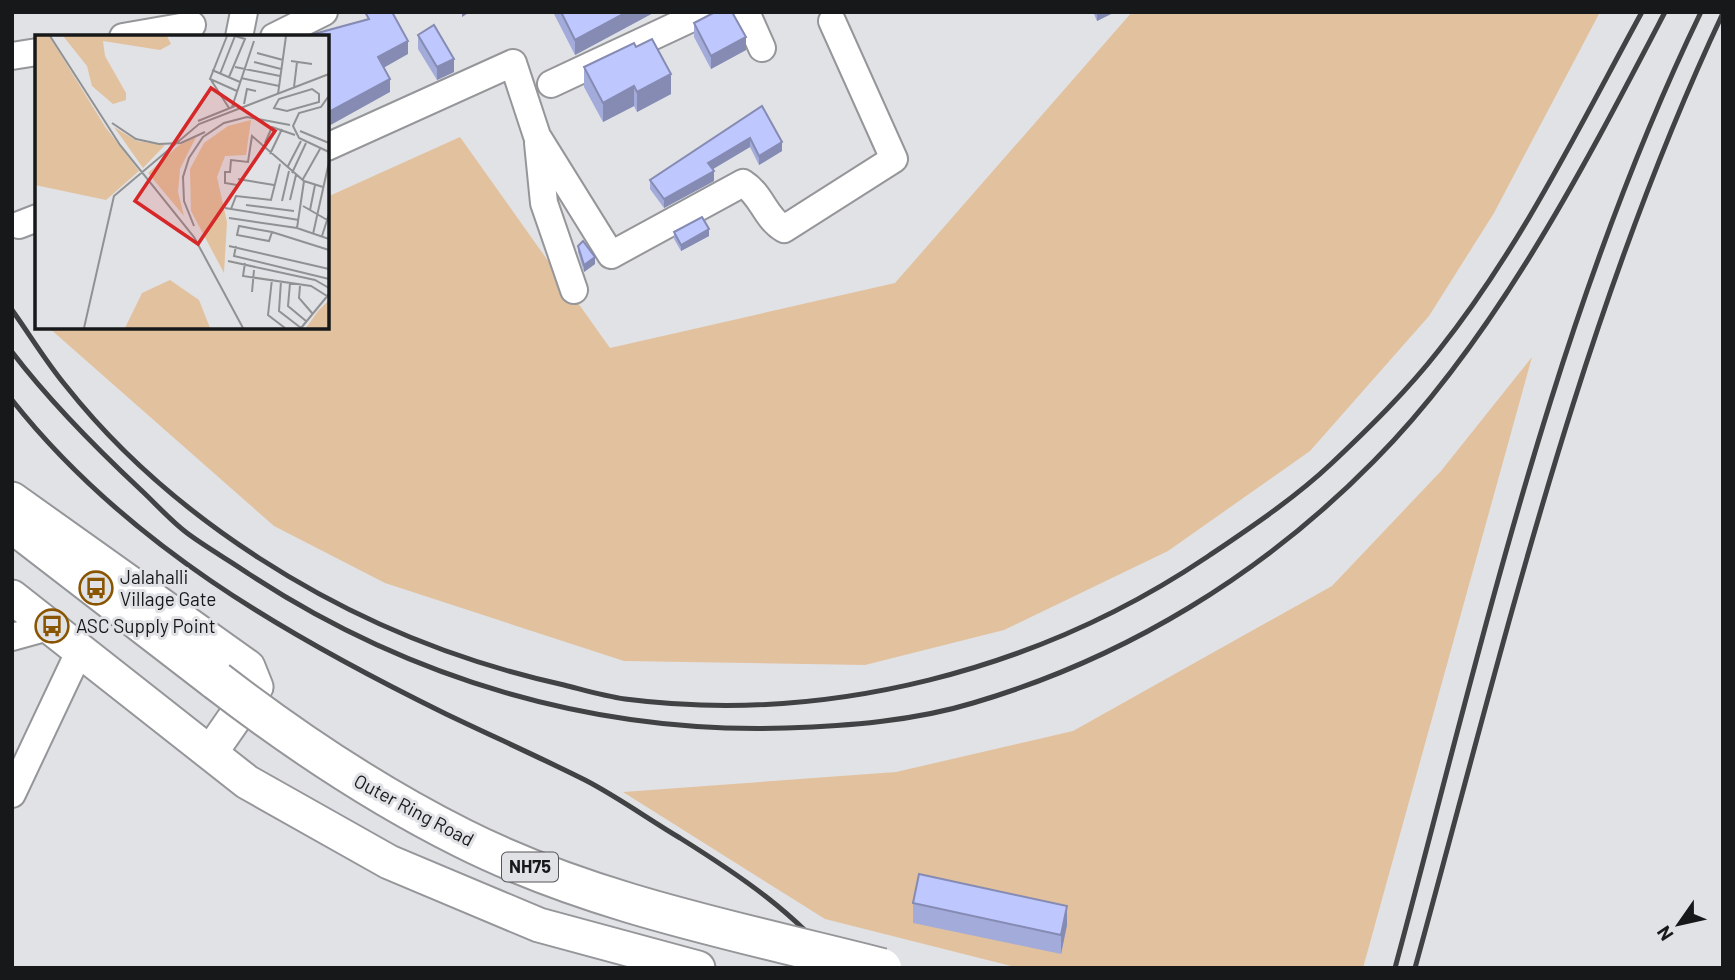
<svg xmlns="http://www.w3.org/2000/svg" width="1735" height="980" viewBox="0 0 1735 980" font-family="Barlow,sans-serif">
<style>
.green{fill:#e2c19e}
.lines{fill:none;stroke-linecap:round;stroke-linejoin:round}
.minor-casing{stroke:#959699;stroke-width:30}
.tertiary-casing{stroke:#959699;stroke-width:37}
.trunk-casing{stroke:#959699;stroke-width:42}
.minor{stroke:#fff;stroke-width:26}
.tertiary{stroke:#fff;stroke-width:33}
.trunk{stroke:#fff;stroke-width:38}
.rail{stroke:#414244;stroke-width:5}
.trunk-bridge-casing{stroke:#959699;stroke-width:42;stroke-linecap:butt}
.trunk-bridge{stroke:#fff;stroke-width:38}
.wall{fill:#a3abda}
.shaded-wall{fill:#858bb2}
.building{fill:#bec7fe;stroke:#858bb2;stroke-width:2}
.labels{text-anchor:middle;stroke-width:6;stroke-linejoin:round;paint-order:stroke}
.shield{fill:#e1e2e5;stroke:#545556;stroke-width:2}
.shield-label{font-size:18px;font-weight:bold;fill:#171819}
.poi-label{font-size:19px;fill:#171819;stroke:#e1e2e5;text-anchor:start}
.street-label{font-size:19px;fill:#171819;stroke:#e1e2e5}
.inset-road{fill:none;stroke:#909193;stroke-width:2}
.view{fill:#d62828;fill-opacity:0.15;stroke:#d62828;stroke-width:3.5}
.inset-edge{fill:none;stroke:#171819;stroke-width:3.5}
</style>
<rect width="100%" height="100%" fill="#e1e2e5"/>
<path class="green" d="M1132,12H1600L1494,213L1429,316L1310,451L1168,551L1004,630L865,665L624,661L385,583L274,526L48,327H327V197L460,137L610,348L895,283Z
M1532,357L1363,968H1019L825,919L623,792L896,772L1073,731L1332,586L1441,471Z"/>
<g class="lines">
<defs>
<path id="minor" d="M746,12L762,48
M123,37L192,25
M239,37L244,12
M274,37L324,12
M12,56L37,52
M551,84L705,12
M538,143L544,203L574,290
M327,147L513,63L537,136L611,255L743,183C762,195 765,218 784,229L894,159L832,21
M19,225L37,218
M12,637L52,626
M12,794L80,650"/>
<path id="tertiary" d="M12,499L248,667L256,687L211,752
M12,597L247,782L389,862L539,925L698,968"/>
<path id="trunk" d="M12,523L217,681"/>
</defs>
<use href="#minor" class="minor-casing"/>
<use href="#tertiary" class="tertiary-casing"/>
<use href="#trunk" class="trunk-casing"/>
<use href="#minor" class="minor"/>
<use href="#tertiary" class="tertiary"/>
<use href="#trunk" class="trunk"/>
<path class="rail" d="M12,310C30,335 46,362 66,386C119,453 188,512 259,558C353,619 455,661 564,685C584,690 604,696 625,699C827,725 1039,670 1207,557C1250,528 1295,498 1332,463C1369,428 1407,391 1439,350C1521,247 1579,127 1642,12
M12,352C51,403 95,447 141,490C156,504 171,521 187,533C207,548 229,560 249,574C409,679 594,734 786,728C847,726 914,721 973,703C1126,658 1263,574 1374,461C1496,338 1585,165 1665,12
M12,400C125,543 285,635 446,714C492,736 539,757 585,780C618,797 648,819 680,838C739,875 796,913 839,968
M1395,968C1482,646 1555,314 1701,12
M1415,968C1504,645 1580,317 1723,13"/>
<defs>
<path id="trunk-bridge" d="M217,681C295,741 374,794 462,838C593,904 741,932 882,968"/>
</defs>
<use href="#trunk-bridge" class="trunk-bridge-casing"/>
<use href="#trunk-bridge" class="trunk-bridge"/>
</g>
<path class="wall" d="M553,12H655L575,55Z
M1093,12H1115L1097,21Z
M694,23L746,50L711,69L694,37Z
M418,35L454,72L437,80L418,49Z
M636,47L671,94L637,112L634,106L603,122L584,87V67Z
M762,106L782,151L759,165L750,147L713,169L714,181L664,208L650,189V180Z
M674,232L709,236L681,251L674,239Z
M578,246L595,264L584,272L578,252Z
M913,903L1067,925L1061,954L913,923Z"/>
<path class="shaded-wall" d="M462,12H470L462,17Z
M627,12H655L575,55V40Z
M1097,12H1115L1097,21Z
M746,37V50L711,69V56Z
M408,41V54L378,71V57Z
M454,59V72L437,80V67Z
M671,74V94L637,112V92Z
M390,79V92L327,127V113Z
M634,86V106L603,122V103Z
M750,138V147L708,172V163Z
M782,142V151L759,165V156Z
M714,171V181L664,208V199Z
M709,229V236L681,251V245Z
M595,257V264L584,272V265Z
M1067,906V925L1061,954V935Z"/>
<path class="building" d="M365,12H392L408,41L378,57L390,79L327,113V37H310L314,34L369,19Z
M561,12H627L575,40Z
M715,12H732L746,37L711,56L694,23Z
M434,25L454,59L437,67L418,35Z
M652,39L671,74L637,92L634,86L603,103L584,67L634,43L636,47Z
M762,106L782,142L759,156L750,138L708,163L714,171L664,199L650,180Z
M702,217L709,229L681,245L674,232Z
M583,241L595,257L584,265L578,246Z
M919,874L1067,906L1061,935L913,903Z"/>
<defs>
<symbol id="bus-ring" viewBox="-11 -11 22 22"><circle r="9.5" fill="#e1e2e5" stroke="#8a5502" stroke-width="1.5"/><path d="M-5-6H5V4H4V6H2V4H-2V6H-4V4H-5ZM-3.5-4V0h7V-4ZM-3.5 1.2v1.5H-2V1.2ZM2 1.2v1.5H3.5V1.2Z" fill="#8a5502"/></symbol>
</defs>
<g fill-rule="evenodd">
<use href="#bus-ring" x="77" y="569" width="38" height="38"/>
<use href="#bus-ring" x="33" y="607" width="38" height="38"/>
</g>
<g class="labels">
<rect class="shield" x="502" y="852.5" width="56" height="29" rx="5"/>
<g class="shield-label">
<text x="530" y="873">NH75</text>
</g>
<g class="poi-label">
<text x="120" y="584">Jalahalli<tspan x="120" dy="22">Village Gate</tspan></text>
<text x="76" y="633">ASC Supply Point</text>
</g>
<g class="street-label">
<text transform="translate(414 810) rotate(28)" y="7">Outer Ring Road</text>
</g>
</g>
<g transform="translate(35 35)">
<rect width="294" height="294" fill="#e1e2e5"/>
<path d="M0,1H14L71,93L104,136L71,165L0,150ZM28,1H132L136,9L125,15L68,6L70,21L91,58V65L78,69L57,51L52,31ZM216,85L211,120L190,121L182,142L192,187L189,238L156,176L155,134L169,108L193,91ZM79,92L102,106L130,110L108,133ZM161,102L145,134L143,157L149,181L113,138L144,110ZM135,245L164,265L175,293H90L107,258ZM294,265V293H271L283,276Z" fill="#e2c19e"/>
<path class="inset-road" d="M15,1L85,110L159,202L208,293M192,1L175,44L202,56M222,18L248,25M256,26L277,29M219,27L246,34M200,32L245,41M177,35L205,47M185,39L200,1M194,42L210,4L200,1M206,43L244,51M176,45L194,73M259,52L262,27M277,54L284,59V67L252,76L239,73L244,64ZM243,59L251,1M293,62L286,72L264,78L258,91L264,103L294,117M209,69L212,54L221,56M197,72L219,6M163,86L200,71M77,88L101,104L124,109L146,108L170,97M265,96L294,108M230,108L237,92L260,100M235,119L247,94M253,131L266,106M257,138L271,108M203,144L239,150M268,144L285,114M202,150L190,148V137H195L196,125L213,127L217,101L269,146L288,152M255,165L261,140M247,166L254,136M211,170L259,176M268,171L294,186M190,173L264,185M196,174L201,161L236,165L245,129M275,175L280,150M194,183L262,193L294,204M159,191L149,166L148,142L154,123L168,102L189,88L212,82L255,90M262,193L269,146M237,197L234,206L202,200L204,191L220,194L237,197L294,215M278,199L294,127M287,201L294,179M194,211L294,234M201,211L199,221L294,244M193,226L280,245L294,253M210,228L208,241L276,251L292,261M237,244L233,280L250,293M246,246L244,276L266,293M255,248L253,271L271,286M265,251L264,263L277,278M217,257L219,235M49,293L79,161L164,89L294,39M266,293L294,259"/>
<path class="view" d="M176,53L240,96L163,209L100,166Z"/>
<rect width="294" height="294" class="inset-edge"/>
</g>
<rect width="1735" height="980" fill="none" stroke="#171819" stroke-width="28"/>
<g transform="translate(1679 924) rotate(236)" stroke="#e1e2e5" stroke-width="5" paint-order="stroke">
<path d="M0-5L12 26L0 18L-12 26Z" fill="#171819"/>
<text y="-10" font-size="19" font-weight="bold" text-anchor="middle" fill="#171819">N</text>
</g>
</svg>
